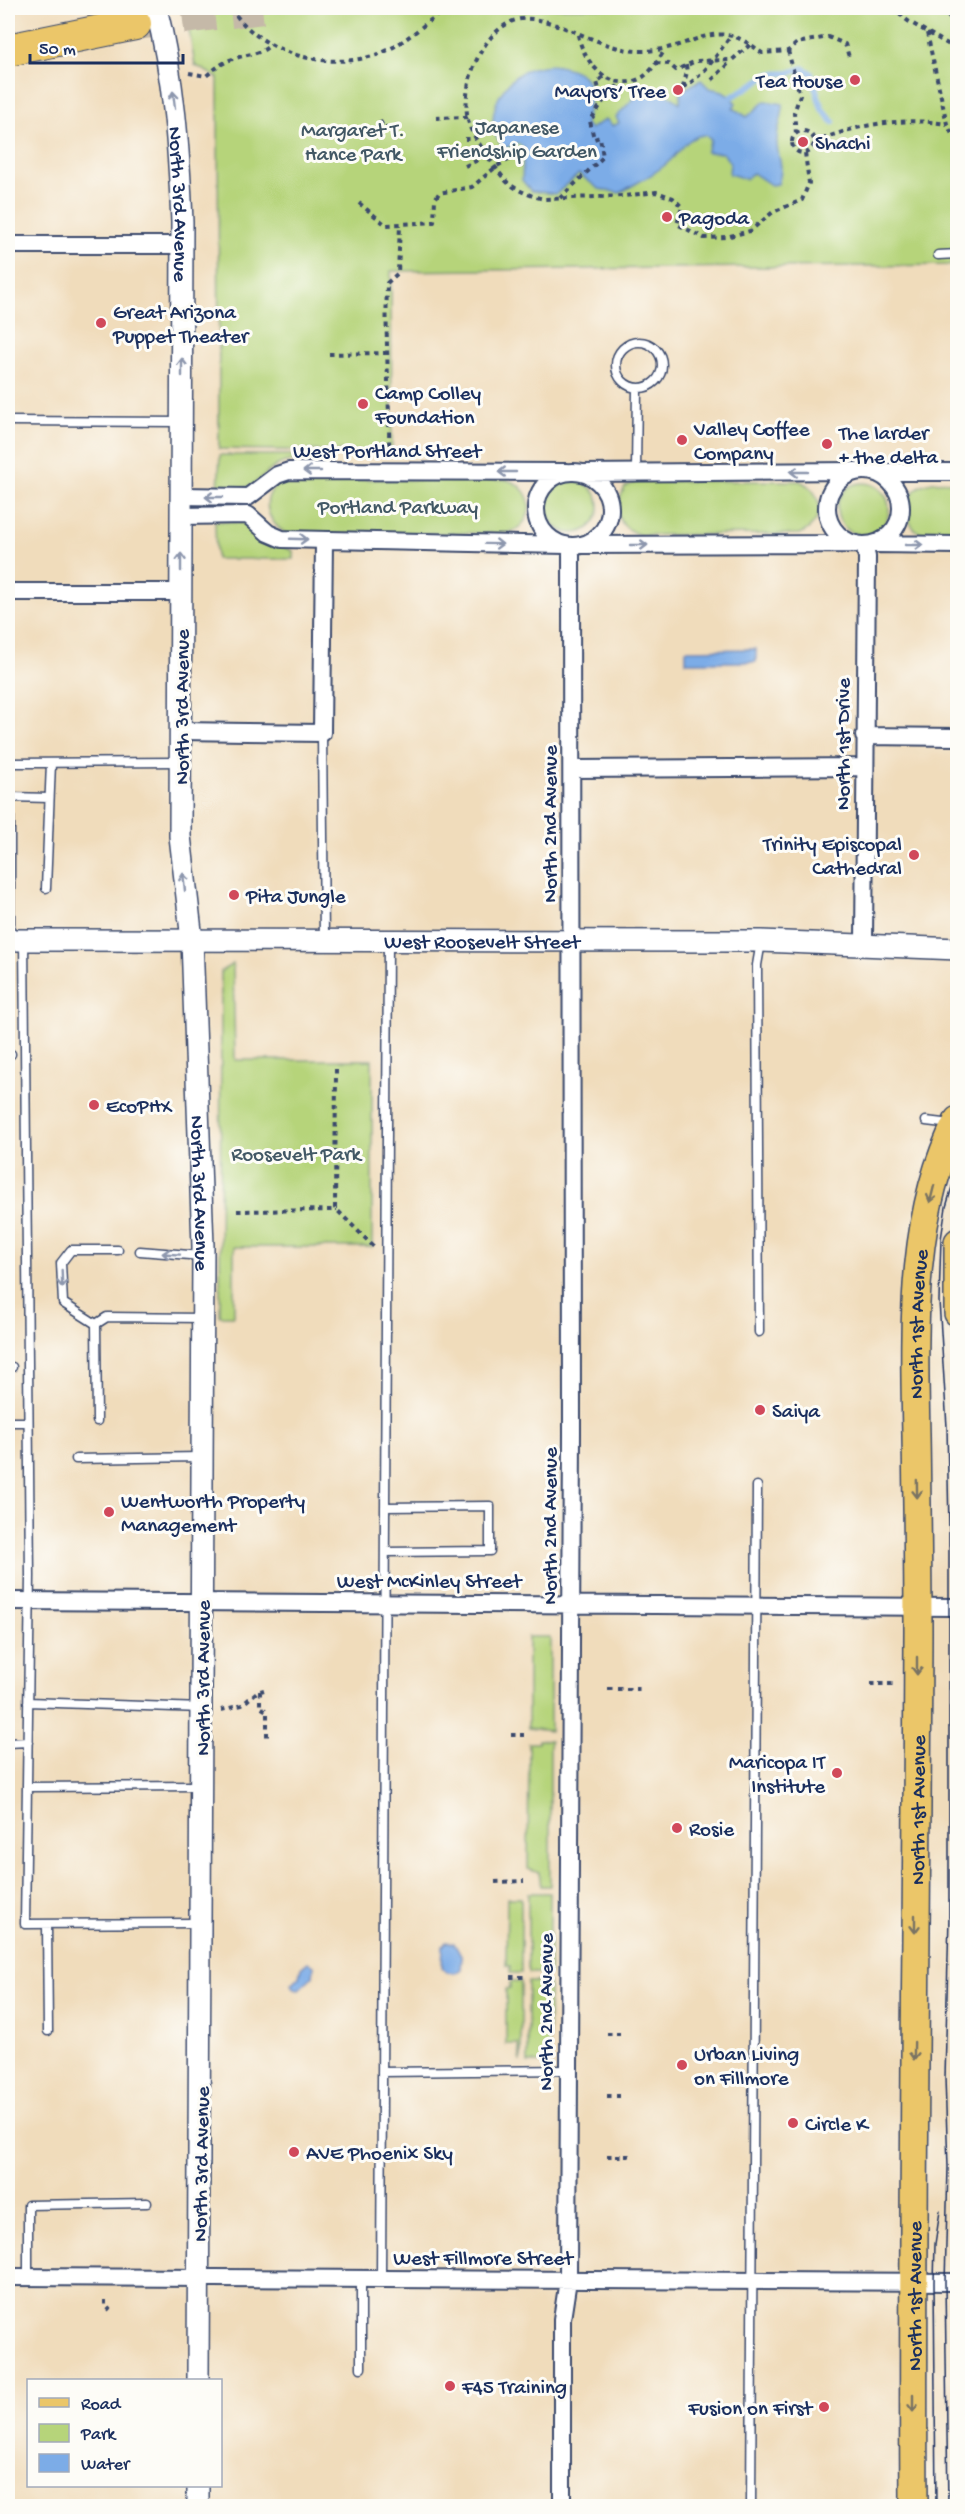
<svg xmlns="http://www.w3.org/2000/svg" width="965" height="2514" viewBox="0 0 965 2514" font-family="'Gochi Hand',sans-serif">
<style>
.green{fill:#b6d47a;stroke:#68826c;stroke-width:1.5}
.water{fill:#7cace7;stroke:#4c6ea2;stroke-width:1.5}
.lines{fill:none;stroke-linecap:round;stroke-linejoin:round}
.stream{stroke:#7cace7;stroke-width:6}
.motorway-tunnel{stroke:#c5b9a8;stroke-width:32;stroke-dasharray:32 16;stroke-linecap:butt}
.service-casing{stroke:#3b496c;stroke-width:11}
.minor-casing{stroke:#3b496c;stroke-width:20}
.tertiary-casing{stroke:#3b496c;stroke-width:24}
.primary-casing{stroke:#3b496c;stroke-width:30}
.motorway-casing{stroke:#3b496c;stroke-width:34}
.path{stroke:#3b496c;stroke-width:4;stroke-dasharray:4.5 4.5;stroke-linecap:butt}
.service{stroke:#fff;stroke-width:8}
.minor{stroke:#fff;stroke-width:16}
.tertiary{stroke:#fff;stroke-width:21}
.primary{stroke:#ebc669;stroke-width:27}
.motorway{stroke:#ebc669;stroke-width:32}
.tram{stroke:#1b2f5e;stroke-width:1.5}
.oneway{stroke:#8d97ae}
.oneway2{stroke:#797363}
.poi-dot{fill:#d1495b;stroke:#fdfcf7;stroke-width:2}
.labels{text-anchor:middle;stroke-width:6;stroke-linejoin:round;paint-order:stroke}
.poi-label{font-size:21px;fill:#1b2f5e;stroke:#fdfcf7;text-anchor:start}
.park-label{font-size:21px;fill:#425865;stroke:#fdfcf7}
.street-label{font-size:21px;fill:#1b2f5e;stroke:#fdfcf7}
</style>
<rect width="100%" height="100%" fill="#fdfcf7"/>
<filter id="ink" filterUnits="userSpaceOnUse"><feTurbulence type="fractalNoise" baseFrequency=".0167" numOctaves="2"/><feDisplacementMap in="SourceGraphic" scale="12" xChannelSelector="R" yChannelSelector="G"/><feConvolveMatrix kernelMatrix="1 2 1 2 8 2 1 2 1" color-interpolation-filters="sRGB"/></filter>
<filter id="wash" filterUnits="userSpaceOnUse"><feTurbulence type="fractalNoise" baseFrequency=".008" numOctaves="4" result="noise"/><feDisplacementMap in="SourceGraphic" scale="24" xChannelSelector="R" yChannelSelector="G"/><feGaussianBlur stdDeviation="1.35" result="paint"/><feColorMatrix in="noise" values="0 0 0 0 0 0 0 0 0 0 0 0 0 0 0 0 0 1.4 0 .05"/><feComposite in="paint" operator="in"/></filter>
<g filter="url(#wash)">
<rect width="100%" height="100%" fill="#f0dcbb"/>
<path class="green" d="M185,8H957V265L391,271L392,452L219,449L218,78L195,65Z
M220,455H294V461C274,461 267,476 252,485C242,491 229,490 218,491Z
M289,479L508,480C536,490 537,523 508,533L287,534C262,520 259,488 289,479Z
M547 507a26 26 0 1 1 52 0a26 26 0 1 1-52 0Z
M638,481H800C825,493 826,522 800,534L640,535C625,530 619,522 616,507L625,487Z
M957,482V537C946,537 931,539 920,533C901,522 904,491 925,484C935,480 947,482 957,482Z
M837 509a26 26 0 1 1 52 0a26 26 0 1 1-52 0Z
M215,521L248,523L278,544L293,551V559H216Z
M233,964L235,1060H372V1247H234V1316H220L221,971Z
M528,1637H550V1731L528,1728Z
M538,1740H550V1886H541L539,1873L528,1869L529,1743H538Z
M528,1893H550V1973H528Z
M507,1898H521V1973H510V1966H506Z
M510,1982H521V2062L518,2044H506V1989L510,1988Z
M528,1982H549V2060L547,2063H528Z"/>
<path class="water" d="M551,65C594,70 595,87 585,123L590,129L606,119L613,126L619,123L616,117L640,92L663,91L680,103L681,91L701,80L709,88L723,91L736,103L733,108L747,117L765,101L783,104C783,118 778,125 777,137C775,157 786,161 778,184L771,185L753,173L746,179L729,174L730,163L723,153L706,152L711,140L705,135C685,136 680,154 665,165C652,176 634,184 620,193L599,189L579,174L556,194L531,191L522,180L524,148L518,143L505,148C480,125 498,85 524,71C532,67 542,66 551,65Z
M756,649V662H686V650Z
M446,1942L454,1943L462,1958L461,1969L455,1973L447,1972L442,1967L443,1946Z
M308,1962L314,1966L313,1976L299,1989L294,1988L292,1984L299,1977L301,1968Z"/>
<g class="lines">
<path class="stream" d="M730,98L770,74L789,73L803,68L811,73L822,109L833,122"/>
</g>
</g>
<g filter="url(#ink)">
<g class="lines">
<path class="motorway-tunnel" d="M135,24L264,8"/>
<defs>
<path id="service" d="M938,255L958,254
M616 365a23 23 0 1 1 46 0a23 23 0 1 1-46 0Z
M8,421L181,422
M636,472L637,388
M322,733L324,939
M8,763L180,762
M46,888L51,763
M10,939V797L49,798
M24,940L30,1576L25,1924L198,1923
M8,1054H11
M926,1121L951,1124
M140,1251L202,1256
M96,1324L63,1303L61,1263L71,1250H118
M759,1332L757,965L761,942
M8,1367H12
M97,1421L96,1324L107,1317L202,1318
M8,1422H28
M76,1459L200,1457
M385,1552L490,1551V1506L385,1507
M28,1702L202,1708
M8,1743L28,1742
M27,1787L200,1786
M47,1924L48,2031
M382,2072L568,2070
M28,2277V2205L147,2203
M381,2279L388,941
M361,2368V2279
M751,2506L757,1486"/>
<path id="minor" d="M8,245H182
M827 508a37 37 0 1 1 74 0a37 37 0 1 1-74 0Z
M874,472H958
M536 509a37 37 0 1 1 74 0a37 37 0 1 1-74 0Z
M581,473L857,471
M181,496L248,497L277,475L289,471L566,472
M181,516L248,515L268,533L282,539L566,545
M875,544L958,545
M580,545L857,544
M864,545L867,557L864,944
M8,592H182
M181,731L322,733L324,540
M864,736L958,737
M572,769L864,767
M8,1601L958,1607
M8,2277L958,2282
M562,2506V2319L568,2280L572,1432L571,546"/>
<g id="tertiary">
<path id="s1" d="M156,8C174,78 179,150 182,222L180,836L192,940L203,1246L198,2380"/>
<path id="s2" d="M8,940L761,941L958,949"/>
<path d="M198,2486V2506"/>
</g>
<g id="primary">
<path d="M958,1242V1313"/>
<path id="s3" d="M914,2506C912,2215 917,1923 918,1631C918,1566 917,1501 916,1435C914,1333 909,1213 958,1120"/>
</g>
<path id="motorway" d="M8,50L135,24"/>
</defs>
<use href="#service" class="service-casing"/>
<use href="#minor" class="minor-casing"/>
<use href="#tertiary" class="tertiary-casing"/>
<use href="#primary" class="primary-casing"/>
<use href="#motorway" class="motorway-casing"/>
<path class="path" d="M231,8C260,54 328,72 379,54C405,44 425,22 448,8
M892,8L908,21L958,50
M942,8L958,27
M927,33L947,124L953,136
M578,35C584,64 612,95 643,77C651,72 659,59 664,51
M788,51L800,95L794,113L796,133
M656,63L669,64L676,70L696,61L732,60L751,44
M189,73L206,76C216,68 224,61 236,58C250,53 261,55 271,44
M603,77L597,82L600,93L615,91L619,83
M712,80L731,61
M683,87L687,72L686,65
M683,88C710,70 713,58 732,35
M436,118L468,117
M380,121L384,128H397
M792 142a11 11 0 1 1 22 0a11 11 0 1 1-22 0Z
M465,139H475
M814,143C854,124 903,117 947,124
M805,153L809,183L802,200L773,212L750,231L726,237L704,238L677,224L682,207L673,198L656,192L624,196L545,199C532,197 519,191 508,183C502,178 472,135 470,127C458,93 478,35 513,21C546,8 601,53 643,51C697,50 713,13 762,53L788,51L797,43L828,37L845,44L849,57
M465,166L476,161L485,150
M560,198L603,157L600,137L594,139L590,121L608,94
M359,203L386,225L434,222L435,199L439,193L472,187L497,166L514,157
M329,354L386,353
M389,454C390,397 385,341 387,283L398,273L400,225
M336,1069L335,1208L374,1247
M237,1211L337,1210
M870,1684H896
M608,1689H640
M260,1691V1707L267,1711V1741
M221,1710L242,1705L257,1692L264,1690
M511,1735H524
M495,1882L524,1881
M510,1977H524
M607,2034H620
M607,2096H620
M607,2156H634
M105,2300V2305L110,2310"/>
<use href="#service" class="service"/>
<use href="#minor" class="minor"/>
<use href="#tertiary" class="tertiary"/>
<use href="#primary" class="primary"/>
<use href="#motorway" class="motorway"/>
<path class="tram" d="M936,2506L934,2282L935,2244L940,2211
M948,2506L945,2282L948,2167L945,2078L949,1916V1529L947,1427L939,1301L941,1239L946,1207L958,1167"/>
</g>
<defs><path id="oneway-shaft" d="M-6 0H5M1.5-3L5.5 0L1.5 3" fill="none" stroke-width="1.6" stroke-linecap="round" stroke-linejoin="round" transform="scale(1.5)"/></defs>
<g class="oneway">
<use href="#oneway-shaft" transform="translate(174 100) rotate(-97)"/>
<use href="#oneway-shaft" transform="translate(182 367) rotate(-90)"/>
<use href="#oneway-shaft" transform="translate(312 471) rotate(-180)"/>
<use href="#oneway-shaft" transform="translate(507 472) rotate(-180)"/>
<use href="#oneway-shaft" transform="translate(799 472) rotate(180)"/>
<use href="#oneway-shaft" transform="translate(214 497) rotate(-180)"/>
<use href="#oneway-shaft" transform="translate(299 539) rotate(2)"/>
<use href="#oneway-shaft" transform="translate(494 544) rotate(1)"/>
<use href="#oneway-shaft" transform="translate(639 545)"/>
<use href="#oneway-shaft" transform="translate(914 545)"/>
<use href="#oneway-shaft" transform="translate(181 562) rotate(-90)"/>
<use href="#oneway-shaft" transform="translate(184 882) rotate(-96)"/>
<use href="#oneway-shaft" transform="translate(171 1254) rotate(-176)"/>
<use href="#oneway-shaft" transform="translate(62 1279) rotate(88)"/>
</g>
<g class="oneway2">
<use href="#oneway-shaft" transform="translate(932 1194) rotate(104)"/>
<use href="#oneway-shaft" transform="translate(917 1489) rotate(89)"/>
<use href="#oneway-shaft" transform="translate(917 1666) rotate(90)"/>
<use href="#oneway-shaft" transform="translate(915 1924) rotate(90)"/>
<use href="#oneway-shaft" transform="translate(914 2051) rotate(91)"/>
<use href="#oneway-shaft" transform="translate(913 2403) rotate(90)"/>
</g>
</g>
<g class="poi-dot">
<circle cx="855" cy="80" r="6"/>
<circle cx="678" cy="90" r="6"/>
<circle cx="803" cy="142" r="6"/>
<circle cx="667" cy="217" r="6"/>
<circle cx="101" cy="323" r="6"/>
<circle cx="363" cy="404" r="6"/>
<circle cx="682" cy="440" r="6"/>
<circle cx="827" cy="444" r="6"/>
<circle cx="914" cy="855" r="6"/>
<circle cx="234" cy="895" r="6"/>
<circle cx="94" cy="1105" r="6"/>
<circle cx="760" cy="1410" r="6"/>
<circle cx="109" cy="1512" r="6"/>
<circle cx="837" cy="1773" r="6"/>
<circle cx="677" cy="1828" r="6"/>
<circle cx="682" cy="2065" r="6"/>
<circle cx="793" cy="2123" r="6"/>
<circle cx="294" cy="2152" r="6"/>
<circle cx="450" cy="2386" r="6"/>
<circle cx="824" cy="2407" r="6"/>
</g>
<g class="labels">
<g class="poi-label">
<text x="843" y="87" text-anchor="end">Tea House</text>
<text x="666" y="97" text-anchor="end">Mayors’ Tree</text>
<text x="815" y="149">Shachi</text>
<text x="679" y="224">Pagoda</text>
<text x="113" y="318">Great Arizona<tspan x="113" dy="24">Puppet Theater</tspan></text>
<text x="375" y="399">Camp Colley<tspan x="375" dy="24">Foundation</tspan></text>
<text x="694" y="435">Valley Coffee<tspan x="694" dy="24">Company</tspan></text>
<text x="839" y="439">The larder<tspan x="839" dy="24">+ the delta</tspan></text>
<text x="902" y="850" text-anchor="end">Trinity Episcopal<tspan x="902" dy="24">Cathedral</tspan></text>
<text x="246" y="902">Pita Jungle</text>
<text x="106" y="1112">EcoPHX</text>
<text x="772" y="1417">Saiya</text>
<text x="121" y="1507">Wentworth Property<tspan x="121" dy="24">Management</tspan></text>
<text x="825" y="1768" text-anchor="end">Maricopa IT<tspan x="825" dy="24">Institute</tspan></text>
<text x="689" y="1835">Rosie</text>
<text x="694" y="2060">Urban Living<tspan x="694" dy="24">on Fillmore</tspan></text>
<text x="805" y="2130">Circle K</text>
<text x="306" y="2159">AVE Phoenix Sky</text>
<text x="462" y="2393">F45 Training</text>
<text x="812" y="2414" text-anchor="end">Fusion on First</text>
</g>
<g class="park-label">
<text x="517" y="133">Japanese<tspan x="517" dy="24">Friendship Garden</tspan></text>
<text x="353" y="136">Margaret T.<tspan x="353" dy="24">Hance Park</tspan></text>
<text x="398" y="513">Portland Parkway</text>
<text x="296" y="1160">Roosevelt Park</text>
</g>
<g class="street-label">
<text dy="7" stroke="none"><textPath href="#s1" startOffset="198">North 3rd Avenue</textPath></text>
<text x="387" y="457">West Portland Street</text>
<text transform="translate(181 707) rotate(-90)" y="7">North 3rd Avenue</text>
<text transform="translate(842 744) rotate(-90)" y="7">North 1st Drive</text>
<text transform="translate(549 824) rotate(-90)" y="7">North 2nd Avenue</text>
<text dy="7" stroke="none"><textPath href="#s2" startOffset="474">West Roosevelt Street</textPath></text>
<text dy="7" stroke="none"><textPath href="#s1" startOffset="1188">North 3rd Avenue</textPath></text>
<text dy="7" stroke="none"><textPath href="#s3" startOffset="1182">North 1st Avenue</textPath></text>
<text transform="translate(549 1526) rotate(-90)" y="7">North 2nd Avenue</text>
<text x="429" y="1587">West McKinley Street</text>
<text transform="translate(202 1678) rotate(-90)" y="7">North 3rd Avenue</text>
<text dy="7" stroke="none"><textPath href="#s3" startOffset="696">North 1st Avenue</textPath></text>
<text transform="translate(545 2012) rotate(-90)" y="7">North 2nd Avenue</text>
<text transform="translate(200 2164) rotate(-89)" y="7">North 3rd Avenue</text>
<text x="483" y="2264">West Fillmore Street</text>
<text dy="7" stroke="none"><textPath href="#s3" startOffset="210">North 1st Avenue</textPath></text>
</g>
</g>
<rect width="965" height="2514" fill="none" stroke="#fdfcf7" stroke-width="30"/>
<rect x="27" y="2379" width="195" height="108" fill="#fdfcf7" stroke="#a3aaba" stroke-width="1.5"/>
<rect x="39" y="2398" width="30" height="9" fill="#ebc669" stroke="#a3aaba" stroke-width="1.5"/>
<text x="81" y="2409" font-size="18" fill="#1b2f5e">Road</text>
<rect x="39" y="2424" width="30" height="18" fill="#b6d47a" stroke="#a3aaba" stroke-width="1.5"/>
<text x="81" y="2439" font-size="18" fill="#1b2f5e">Park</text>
<rect x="39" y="2454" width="30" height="18" fill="#7cace7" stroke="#a3aaba" stroke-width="1.5"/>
<text x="81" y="2469" font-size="18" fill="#1b2f5e">Water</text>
<path d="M30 54v9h153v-9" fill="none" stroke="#1b2f5e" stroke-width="3"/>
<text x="39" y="54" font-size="18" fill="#1b2f5e" stroke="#fdfcf7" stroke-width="4.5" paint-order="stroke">50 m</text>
</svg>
